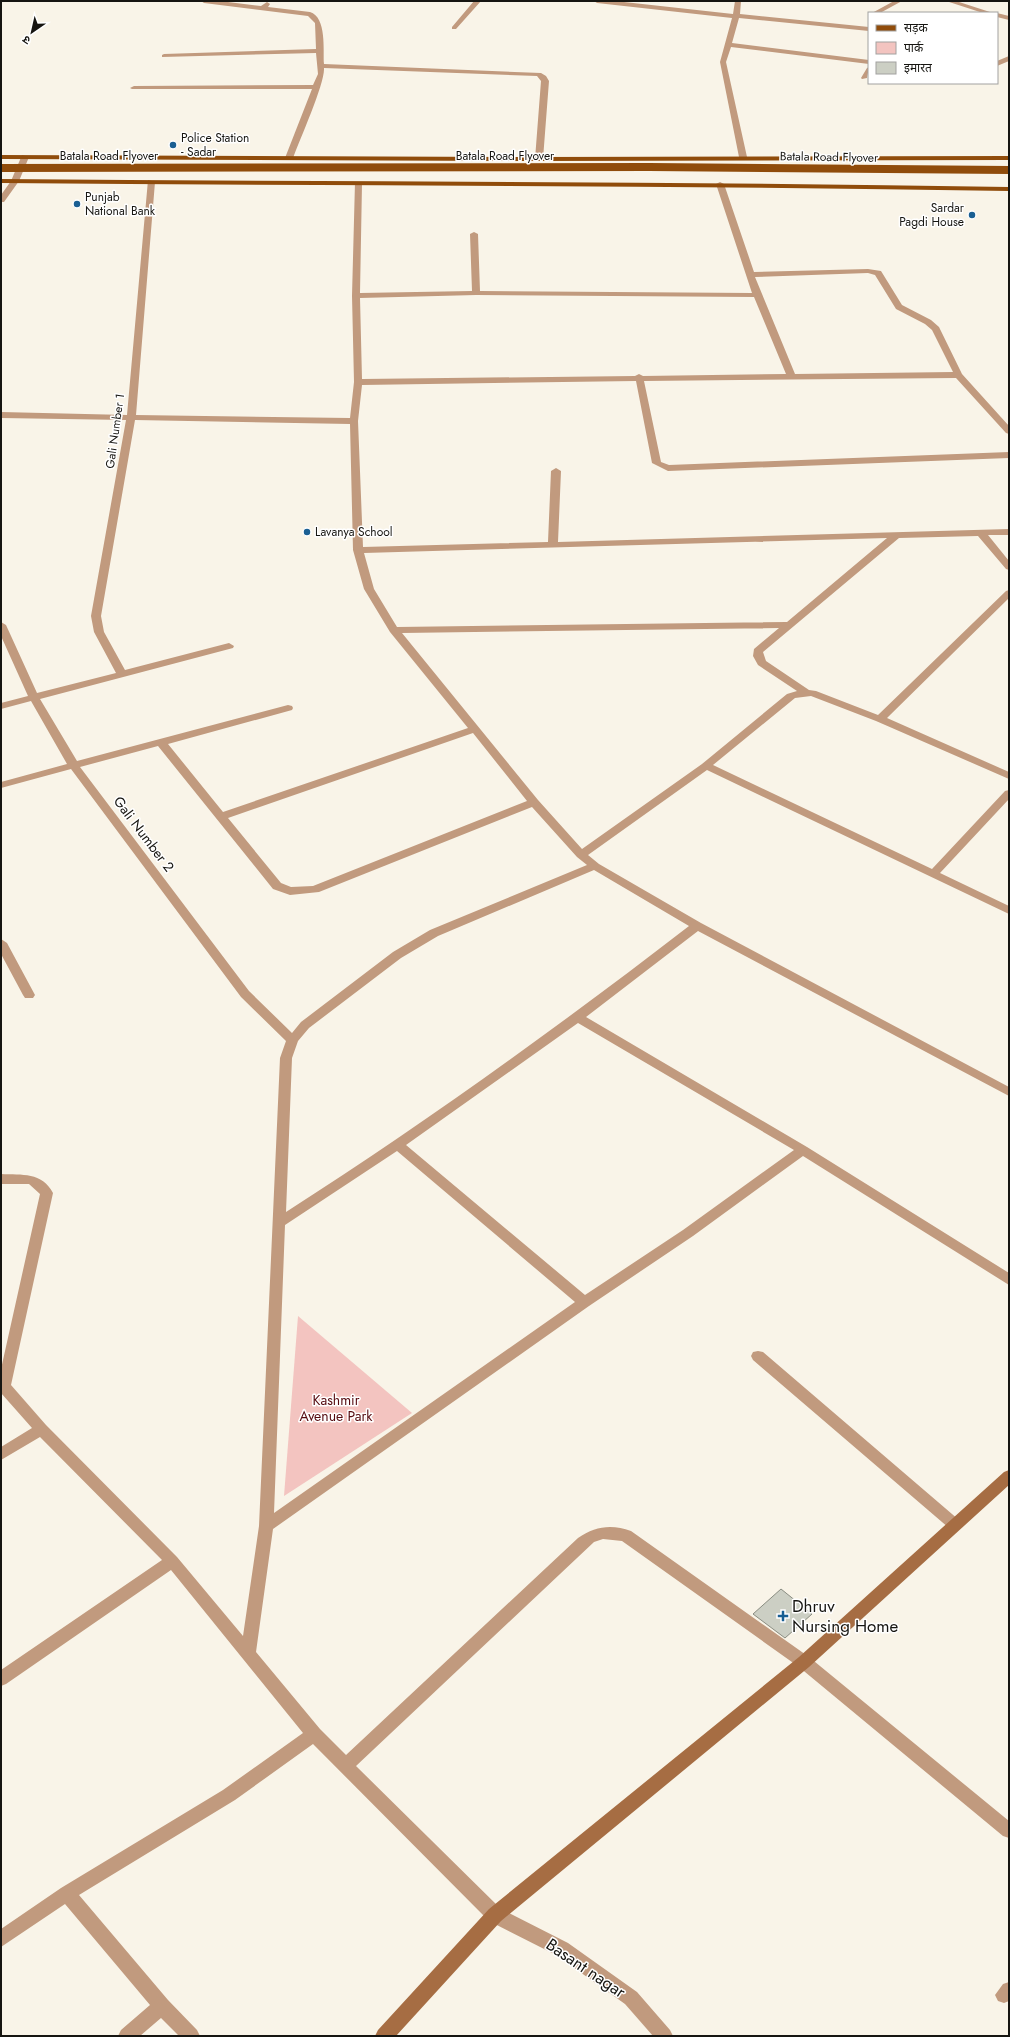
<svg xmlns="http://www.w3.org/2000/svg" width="1010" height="2037" viewBox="0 0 1010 2037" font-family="Jost,'Noto Sans Devanagari',sans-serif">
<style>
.green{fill:#f3c4c0}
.building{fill:#cccfc4;stroke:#898c81}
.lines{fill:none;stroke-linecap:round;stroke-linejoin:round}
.street{fill:#c19a7e;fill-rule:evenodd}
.secondary{fill:#a66d43;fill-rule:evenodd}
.primary{fill:#904c0b;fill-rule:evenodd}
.primary-bridge{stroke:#904c0b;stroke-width:8}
.poi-dot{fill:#1a5f93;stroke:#fff;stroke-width:1.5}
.labels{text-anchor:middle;stroke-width:3;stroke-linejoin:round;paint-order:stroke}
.far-poi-label{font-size:12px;fill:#161511;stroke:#fff;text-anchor:start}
.far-street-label{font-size:12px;fill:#161511;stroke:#fff}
.street-label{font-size:14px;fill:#161511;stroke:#fff}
.park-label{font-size:14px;fill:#550a0f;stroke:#fff}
.near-poi-label{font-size:17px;fill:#161511;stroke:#fff;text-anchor:start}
.near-street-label{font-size:17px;fill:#161511;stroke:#fff}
</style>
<rect width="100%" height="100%" fill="#f9f4e8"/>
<path class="green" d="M298,1316L412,1413L284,1496Z"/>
<path class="building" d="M781,1589L812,1614L785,1638L753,1614Z"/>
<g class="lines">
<path class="street" d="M201,1H220L261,6L267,2L270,4L268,7L310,12C327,17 323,51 324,64L541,73L546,76L549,81L543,159L539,161L535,159L541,81L537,76L324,68C325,83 300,139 293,158L289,160L285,158L312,89H132L130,88L134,86L313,85L318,74L316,53L162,57V55L164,54L316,49L315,23L308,16L204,3Z
M474,1H481L456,29H452V27Z
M594,1H615L733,14L735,1H741L740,14L869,27V31L739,18L732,43L869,60V64L731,47L726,62L747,157L743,159L739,157L720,62L732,18L597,3Z
M894,1H902L880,13H872Z
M946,1H956L993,13H983Z
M997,13L1009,16V20L997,17Z
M1009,56V61L997,66V61Z
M869,67L867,78L862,79L861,78L867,68Z
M22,155L29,157L19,181L4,202H1V195L11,181Z
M148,180L155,182L136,415L350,418L354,382L352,296L355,182L362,184L360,293L472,291L470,234L474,232L478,234L480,291L752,293L716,184L720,182L724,184L754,272L868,269L881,271L902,305L931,320L939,327L962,374L1009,426V434L1006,433L956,378L644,381L661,462L669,465L1009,452V458L668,471L652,463L636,381L362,385L358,421L363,547L548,542L551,471L556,468L561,471L558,542L1009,529V535H988L1009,561V570L1006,569L978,536L899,538L763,652L766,661L809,690L816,691L878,715L1006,591L1009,590V598L887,718L1009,772V779L876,721L811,696L795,698L713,765L932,869L1005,791L1009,790V799L940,873L1009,906V914L707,770L588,855L599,864L701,923L1009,1087V1096L698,931L586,1017L807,1147L1009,1273V1285L803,1156L693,1236L589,1306L273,1529L256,1652L320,1729L346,1755L578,1538C595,1526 612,1524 631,1531L809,1657L1009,1821V1838L1003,1836L799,1667L622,1541L603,1539L594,1542L356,1766L501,1909L568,1943L637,1992L670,2030L673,2036H653L625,2004L556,1955L489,1921L313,1744L235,1800L79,1895L168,2000L197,2030L200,2036H179L161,2018L140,2036H118L121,2030L150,2005L65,1904L1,1947V1929L61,1888L223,1790L303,1733L171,1570L6,1684L1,1686V1670L162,1560L40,1437L1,1460V1447L32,1428L1,1393V1369L40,1194L29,1184H1V1174C22,1175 42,1172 53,1193L11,1385L46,1425L177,1557L243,1636L259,1526L280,1058L286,1041L241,997L71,769L1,788V782L67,764L31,701L1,709V703L28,696L1,636V622L6,625L37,693L116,673L94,632L91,616L126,420L1,418V412L127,415ZM868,273L875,275L896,309L925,324L932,330L953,372L795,374L755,277ZM476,295L754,297L786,374L643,376L639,374L635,376L362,379L360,298ZM135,420L350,424L353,550L364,589L390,632L468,728L223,812L168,744L292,710L293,708L292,706L288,705L77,761L40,699L233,648L234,646L229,643L125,670L104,632L101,616ZM887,538L787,622L397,627L374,589L364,553ZM779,628L754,649L753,656L758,665L797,691L787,694L702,764L582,849L538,800L402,633ZM473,733L527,801L313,886L291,887L281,883L228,818ZM158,746L273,889L290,895L319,892L532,807L577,857L587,865L430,930L393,952L301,1022L292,1033L249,991L80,767ZM594,870L689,926C558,1027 425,1123 286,1212L292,1058L298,1041L309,1028L401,958L438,936ZM578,1023L794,1150L683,1230L585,1295L406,1145ZM397,1151L575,1302L274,1513L285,1225Z
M1,939L7,943L35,995L33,998H25L23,995L1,954Z
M758,1351L763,1352L959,1520L961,1524L959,1528L954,1530L949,1528L753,1360L751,1356L753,1352Z
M1009,1982V2001L1004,2003L998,2001L995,1995L1003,1984Z"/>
<path class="secondary" d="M1009,1470V1485L809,1667L501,1921L396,2036H375L378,2030L489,1909L799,1657L1004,1472Z"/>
<path class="primary" d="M1,155L539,157L1009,156V160L539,161L1,159Z
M1,179C337,182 673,181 1009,187V191C673,185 337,186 1,183Z"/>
<path class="primary-bridge" d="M1,168L649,167L1009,170"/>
</g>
<g class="poi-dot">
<circle cx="173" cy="145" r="4"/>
<circle cx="77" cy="204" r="4"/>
<circle cx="972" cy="215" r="4"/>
<circle cx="307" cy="532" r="4"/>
<path d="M781 1610h4v4h4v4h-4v4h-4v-4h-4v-4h4z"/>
</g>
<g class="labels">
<g class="far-poi-label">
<text x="181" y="142">Police Station<tspan x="181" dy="14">- Sadar</tspan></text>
<text x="85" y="201">Punjab<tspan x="85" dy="14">National Bank</tspan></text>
<text x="964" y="212" text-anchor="end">Sardar<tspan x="964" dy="14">Pagdi House</tspan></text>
<text x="315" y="536">Lavanya School</text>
</g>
<g class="far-street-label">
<text x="109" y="160">Batala Road Flyover</text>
<text x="505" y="160">Batala Road Flyover</text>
<text transform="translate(829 157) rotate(1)" y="4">Batala Road Flyover</text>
<text transform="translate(115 431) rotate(-82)" y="4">Gali Number 1</text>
</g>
<g class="street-label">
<text transform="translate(144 834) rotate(53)" y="5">Gali Number 2</text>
</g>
<g class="park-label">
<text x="336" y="1405">Kashmir<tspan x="336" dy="16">Avenue Park</tspan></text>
</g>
<g class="near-poi-label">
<text x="792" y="1612">Dhruv<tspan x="792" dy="20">Nursing Home</tspan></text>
</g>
<g class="near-street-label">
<text transform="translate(586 1968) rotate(34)" y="6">Basant nagar</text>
</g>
</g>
<rect width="1010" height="2037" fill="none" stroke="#161511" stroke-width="4"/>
<rect x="868" y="12" width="130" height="72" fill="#ffffff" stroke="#a2a1a0"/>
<rect x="876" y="25" width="20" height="6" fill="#904c0b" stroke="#a2a1a0"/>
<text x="904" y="32" font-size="12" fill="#161511">सड़क</text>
<rect x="876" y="42" width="20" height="12" fill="#f3c4c0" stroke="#a2a1a0"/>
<text x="904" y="52" font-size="12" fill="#161511">पार्क</text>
<rect x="876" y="62" width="20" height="12" fill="#cccfc4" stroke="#a2a1a0"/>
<text x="904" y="72" font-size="12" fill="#161511">इमारत</text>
<g transform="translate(32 32) rotate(214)" stroke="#ffffff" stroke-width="3" paint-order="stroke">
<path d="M0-3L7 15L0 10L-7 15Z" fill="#161511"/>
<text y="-6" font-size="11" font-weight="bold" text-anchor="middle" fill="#161511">उ</text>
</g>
</svg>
